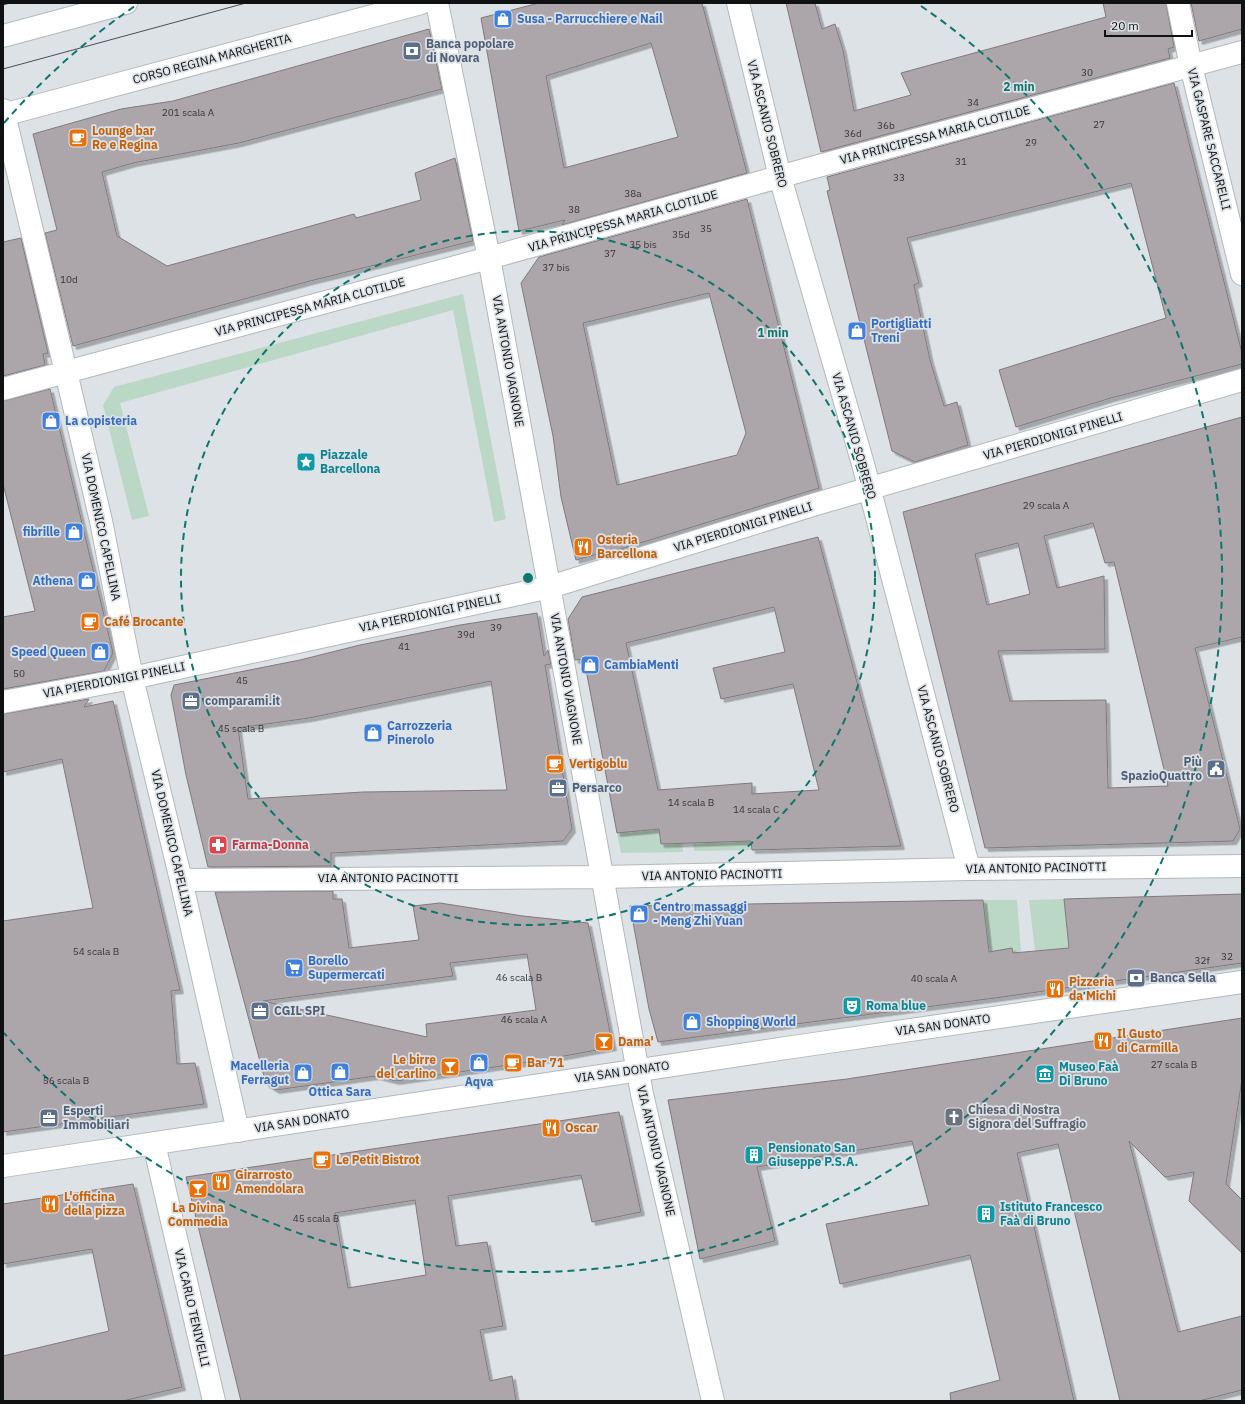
<svg xmlns="http://www.w3.org/2000/svg" width="1245" height="1404" viewBox="0 0 1245 1404" font-family="'IBM Plex Sans',sans-serif">
<style>
.green{fill:#bbd7c6}
.building{fill:#aca5a9;stroke:#807a7d;fill-rule:evenodd;filter:url(#shadow)}
.lines{fill:none;stroke-linecap:round;stroke-linejoin:round}
.street-casing{stroke:#b3b8bd;stroke-width:24}
.secondary-casing{stroke:#b3b8bd;stroke-width:24}
.primary-casing{stroke:#b3b8bd;stroke-width:24}
.street{stroke:#fff;stroke-width:22}
.secondary{stroke:#fff;stroke-width:22}
.primary{stroke:#fff;stroke-width:22}
.tram{stroke:#4b4d50;stroke-width:1}
.ring{fill:none;stroke:#0f766e;stroke-width:2;stroke-dasharray:7 5}
.labels{text-anchor:middle;stroke-width:3.5;stroke-linejoin:round;paint-order:stroke}
.number-label{font-size:10px;fill:#373638}
.shop-label{font-size:12px;font-weight:bold;fill:#366cbe;stroke:#dde2e7;text-anchor:start}
.service-label{font-size:12px;font-weight:bold;fill:#4e5e75;stroke:#dde2e7;text-anchor:start}
.street-label{font-size:12px;fill:#101113;stroke:#dde2e7}
.food-label{font-size:12px;font-weight:bold;fill:#c56008;stroke:#dde2e7;text-anchor:start}
.culture-label{font-size:12px;font-weight:bold;fill:#0d838f;stroke:#dde2e7;text-anchor:start}
.health-label{font-size:12px;font-weight:bold;fill:#be3a42;stroke:#dde2e7;text-anchor:start}
.worship-label{font-size:12px;font-weight:bold;fill:#5b616d;stroke:#dde2e7;text-anchor:start}
.centre{fill:#0f766e;stroke:#dde2e7;stroke-width:2}
.ring-label{font-size:12px;text-anchor:middle;font-weight:bold;fill:#0f766e;stroke:#dde2e7;stroke-width:3.5;stroke-linejoin:round;paint-order:stroke}
</style>
<defs>
<filter id="shadow"><feDropShadow dx="3.5" dy="3.5" stdDeviation="0" flood-color="#0004"/></filter>
</defs>
<rect width="100%" height="100%" fill="#dde2e7"/>
<path class="green" d="M463,294L506,519L494,522L453,310L120,403L149,516L132,520L103,405L114,387Z
M659,829L661,844L682,843L683,852L621,853L617,833Z
M751,841L752,850L694,851L693,843Z
M1064,899L1069,948L1035,951L1029,900Z
M983,900H1017L1021,952L1013,953L1012,948L990,956Z"/>
<path class="building" d="M539,3H702L747,173L562,225L565,220L519,231L481,18ZM651,43L678,137L564,168L546,76Z
M786,3H815L822,29L835,24L843,50L854,111L911,95L901,73L1106,17L1103,3H1166L1174,47L1168,49L1170,58L821,152Z
M1191,3H1242V29L1199,41Z
M429,29L442,89L239,143L133,163L102,172L117,236L167,266L354,214L356,218L421,200L415,173L455,158L473,241L310,281L73,346L45,233L57,230L33,134L121,109L173,101Z
M1174,83L1242,353V364L1111,398L1016,427L999,370L1166,318L1131,183L907,238L919,283L914,285L930,360L944,406L957,402L968,445L915,462L892,451L827,191L830,190L827,177Z
M747,199L819,488L611,552L612,550L576,560L561,497L553,436L521,283L539,257ZM709,293L746,433L737,455L617,485L583,323Z
M21,238L48,353L43,354L45,365L3,376V242Z
M50,389L113,653L104,671L3,689V617L35,611L3,484V401Z
M1242,417V637L1195,648L1240,829L1233,841L985,848L903,512ZM1093,523L1105,563L1114,562L1168,786L1108,788L1106,700L1010,701L998,651L1105,649L1104,576L1057,588L1044,536ZM1018,543L1030,594L987,605L975,554Z
M818,537L901,846L752,850L751,841L661,844L659,829L617,833L584,659L575,660L568,619L582,597ZM774,607L785,652L713,668L721,699L793,684L819,790L752,794V783L658,790L626,643Z
M537,613L544,656L548,650L551,664L545,665L572,829L563,841L331,853V866L208,867L186,775L171,695L174,685L300,660L360,645L460,625ZM491,681L507,790L363,792L248,799L238,728L309,718Z
M89,699L84,707L113,701L180,990L171,991L177,1064L195,1063L204,1104L3,1132V921L93,908L62,759L3,772V714Z
M333,891V899H342L349,948L419,940L413,906L440,903L523,916L588,923L613,1047L537,1061L396,1081L376,1076L276,1090L266,1084L215,892ZM527,954L536,1010L426,1024L427,1037L263,1001L453,976L450,963Z
M1242,894V963L995,998L658,1042L649,1009L630,906L983,900L989,952L1012,948L1013,953L1069,948L1064,899Z
M1242,1018V1079L1226,1184L1242,1200V1253L1189,1201L1194,1172L1165,1177L1129,1141L1178,1332L1242,1316V1390L1199,1401H1120L1058,1144L1017,1153L1074,1401H951L950,1393L1000,1380L970,1255L840,1284L826,1224L929,1205L912,1141L757,1167L775,1241L700,1259L668,1100L847,1079Z
M619,1112L641,1212L592,1222L581,1175L448,1196L456,1246L487,1242L503,1326L480,1330L490,1381L512,1376L516,1401H241L186,1177ZM415,1200L426,1275L348,1288L335,1213Z
M133,1184L182,1387L123,1401H3V1356L109,1331L92,1249L3,1264V1204Z"/>
<g class="lines">
<defs>
<path id="street" d="M437,3L489,258L642,1094L713,1401
M738,3L780,177L863,464L969,869
M1178,3L1191,66L1242,274
M3,110L66,372L101,521L132,678L181,880L238,1131
M3,115L421,3
M3,389L489,258L811,168L1242,52
M3,702L132,678L550,587L816,504L1242,380
M181,880L602,877L969,869L1242,866
M154,1144L214,1401"/>
<path id="secondary" d="M3,1166L793,1047L1242,982"/>
<path id="primary" d="M3,36L126,3"/>
</defs>
<use href="#street" class="street-casing"/>
<use href="#secondary" class="secondary-casing"/>
<use href="#primary" class="primary-casing"/>
<use href="#street" class="street"/>
<use href="#secondary" class="secondary"/>
<use href="#primary" class="primary"/>
<path class="tram" d="M3,5L10,3
M3,69L246,3"/>
</g>
<g class="ring">
<circle cx="528" cy="578" r="347"/>
<path d="M4 123A694 694 0 0 1 135 6M921 6A694 694 0 1 1 4 1033"/>
</g>
<defs>
<symbol id="shop-square" viewBox="-11 -11 22 22"><rect x="-9" y="-9" width="18" height="18" rx="4" fill="#3f7fe0" stroke="#dde2e7"/><path d="M-5-2.5h2.3a2.7 3.5 0 0 1 5.4 0H5L5.5 6h-11ZM-1.5-2.5h3a1.5 2.3 0 0 0-3 0Z" fill="#fff"/></symbol>
<symbol id="bank-square" viewBox="-11 -11 22 22"><rect x="-9" y="-9" width="18" height="18" rx="4" fill="#5c6f8a" stroke="#dde2e7"/><path d="M-6-4H6V4H-6ZM0-2.3a2.3 2.3 0 1 0 0 4.6a2.3 2.3 0 1 0 0-4.6Z" fill="#fff"/></symbol>
<symbol id="cafe-square" viewBox="-11 -11 22 22"><rect x="-9" y="-9" width="18" height="18" rx="4" fill="#e8710a" stroke="#dde2e7"/><path d="M-5.5-4.5H6V0H3Q3 3.5 0 3.5H-2.5Q-5.5 3.5-5.5 0ZM3-3.2v2h1.7v-2ZM-6 4.5H4V6H-6Z" fill="#fff"/></symbol>
<symbol id="sight-square" viewBox="-11 -11 22 22"><rect x="-9" y="-9" width="18" height="18" rx="4" fill="#0f9aa8" stroke="#dde2e7"/><path d="M0-6L1.8-2.2L6-1.7L2.9 1.2L3.7 5.4L0 3.3L-3.7 5.4L-2.9 1.2L-6-1.7L-1.8-2.2Z" fill="#fff"/></symbol>
<symbol id="restaurant-square" viewBox="-11 -11 22 22"><rect x="-9" y="-9" width="18" height="18" rx="4" fill="#e8710a" stroke="#dde2e7"/><path d="M-5-6h1v4h1v-4h1v4h1v-4h1v5L-1.5 .5V6h-2V.5L-5-1ZM5-6V6H3V1.5H1.5Q1.5-4 5-6Z" fill="#fff"/></symbol>
<symbol id="office-square" viewBox="-11 -11 22 22"><rect x="-9" y="-9" width="18" height="18" rx="4" fill="#5c6f8a" stroke="#dde2e7"/><path d="M-6-3h4V-5.5h4V-3h4V5H-6ZM-1-4.5V-3h2v-1.5ZM-6 0V1H6V0Z" fill="#fff"/></symbol>
<symbol id="civic-square" viewBox="-11 -11 22 22"><rect x="-9" y="-9" width="18" height="18" rx="4" fill="#5c6f8a" stroke="#dde2e7"/><path d="M-.6-6.5H3V-4.5H.6V-3L4-1V1h2V6H-6V1h2V-1L-.6-3ZM-1.2 2.5V6h2.4V2.5Z" fill="#fff"/></symbol>
<symbol id="pharmacy-square" viewBox="-11 -11 22 22"><rect x="-9" y="-9" width="18" height="18" rx="4" fill="#e0444e" stroke="#dde2e7"/><path d="M-2-6h4v4h4v4h-4v4h-4v-4h-4v-4h4Z" fill="#fff"/></symbol>
<symbol id="supermarket-square" viewBox="-11 -11 22 22"><rect x="-9" y="-9" width="18" height="18" rx="4" fill="#3f7fe0" stroke="#dde2e7"/><path d="M-6-5.5h2.5l.6 2H6L4.5 2H-2.5L-4.4-4H-6ZM-1.5 3.2a1.3 1.3 0 1 0 .1 0ZM3 3.2a1.3 1.3 0 1 0 .1 0Z" fill="#fff"/></symbol>
<symbol id="theatre-square" viewBox="-11 -11 22 22"><rect x="-9" y="-9" width="18" height="18" rx="4" fill="#0f9aa8" stroke="#dde2e7"/><path d="M-5-5.5Q0-4 5-5.5V0Q5 5 0 6Q-5 5-5 0ZM-3.3-2.5H-1v1.5H-3.3ZM1-2.5H3.3v1.5H1ZM-2.8 1Q0 5.5 2.8 1Z" fill="#fff"/></symbol>
<symbol id="bar-square" viewBox="-11 -11 22 22"><rect x="-9" y="-9" width="18" height="18" rx="4" fill="#e8710a" stroke="#dde2e7"/><path d="M-6-5H6L.8 .8V4.5H3.5V6h-7V4.5H-.8V.8Z" fill="#fff"/></symbol>
<symbol id="museum-square" viewBox="-11 -11 22 22"><rect x="-9" y="-9" width="18" height="18" rx="4" fill="#0f9aa8" stroke="#dde2e7"/><path d="M0-6L6-3V-2H-6V-3ZM-5-1h2V3h-2ZM-1-1h2V3h-2ZM3-1h2V3H3ZM-6 4H6V6H-6Z" fill="#fff"/></symbol>
<symbol id="church-square" viewBox="-11 -11 22 22"><rect x="-9" y="-9" width="18" height="18" rx="4" fill="#6b7280" stroke="#dde2e7"/><path d="M-1.2-6h2.4v3.5h3.3v2.4h-3.3V6h-2.4V-.1h-3.3v-2.4h3.3Z" fill="#fff"/></symbol>
<symbol id="building-square" viewBox="-11 -11 22 22"><rect x="-9" y="-9" width="18" height="18" rx="4" fill="#0f9aa8" stroke="#dde2e7"/><path d="M-4-6H4V6H1V3H-1V6H-4ZM-2.5-4.3h1.7v1.8h-1.7ZM.8-4.3h1.7v1.8H.8ZM-2.5-1h1.7V.8h-1.7ZM.8-1h1.7V.8H.8Z" fill="#fff"/></symbol>
</defs>
<g fill-rule="evenodd">
<use href="#shop-square" x="492" y="8" width="22" height="22"/>
<use href="#bank-square" x="401" y="40" width="22" height="22"/>
<use href="#cafe-square" x="67" y="127" width="22" height="22"/>
<use href="#shop-square" x="846" y="320" width="22" height="22"/>
<use href="#shop-square" x="40" y="410" width="22" height="22"/>
<use href="#sight-square" x="295" y="451" width="22" height="22"/>
<use href="#shop-square" x="63" y="521" width="22" height="22"/>
<use href="#restaurant-square" x="572" y="536" width="22" height="22"/>
<use href="#shop-square" x="76" y="570" width="22" height="22"/>
<use href="#cafe-square" x="79" y="611" width="22" height="22"/>
<use href="#shop-square" x="89" y="641" width="22" height="22"/>
<use href="#shop-square" x="579" y="654" width="22" height="22"/>
<use href="#office-square" x="180" y="690" width="22" height="22"/>
<use href="#shop-square" x="362" y="722" width="22" height="22"/>
<use href="#cafe-square" x="544" y="753" width="22" height="22"/>
<use href="#civic-square" x="1205" y="758" width="22" height="22"/>
<use href="#office-square" x="547" y="777" width="22" height="22"/>
<use href="#pharmacy-square" x="207" y="834" width="22" height="22"/>
<use href="#shop-square" x="628" y="903" width="22" height="22"/>
<use href="#supermarket-square" x="283" y="957" width="22" height="22"/>
<use href="#bank-square" x="1125" y="967" width="22" height="22"/>
<use href="#restaurant-square" x="1044" y="978" width="22" height="22"/>
<use href="#theatre-square" x="841" y="995" width="22" height="22"/>
<use href="#office-square" x="249" y="1000" width="22" height="22"/>
<use href="#shop-square" x="681" y="1011" width="22" height="22"/>
<use href="#restaurant-square" x="1092" y="1030" width="22" height="22"/>
<use href="#bar-square" x="593" y="1031" width="22" height="22"/>
<use href="#shop-square" x="468" y="1052" width="22" height="22"/>
<use href="#cafe-square" x="502" y="1052" width="22" height="22"/>
<use href="#bar-square" x="439" y="1056" width="22" height="22"/>
<use href="#shop-square" x="329" y="1061" width="22" height="22"/>
<use href="#shop-square" x="292" y="1062" width="22" height="22"/>
<use href="#museum-square" x="1034" y="1063" width="22" height="22"/>
<use href="#church-square" x="943" y="1106" width="22" height="22"/>
<use href="#office-square" x="38" y="1107" width="22" height="22"/>
<use href="#restaurant-square" x="540" y="1117" width="22" height="22"/>
<use href="#building-square" x="743" y="1144" width="22" height="22"/>
<use href="#cafe-square" x="311" y="1149" width="22" height="22"/>
<use href="#restaurant-square" x="210" y="1171" width="22" height="22"/>
<use href="#bar-square" x="187" y="1178" width="22" height="22"/>
<use href="#restaurant-square" x="39" y="1193" width="22" height="22"/>
<use href="#building-square" x="975" y="1203" width="22" height="22"/>
</g>
<g class="labels">
<g class="number-label">
<text x="1087" y="76">30</text>
<text x="973" y="106">34</text>
<text x="188" y="116">201 scala A</text>
<text x="1099" y="128">27</text>
<text x="886" y="129">36b</text>
<text x="853" y="137">36d</text>
<text x="1031" y="146">29</text>
<text x="961" y="165">31</text>
<text x="899" y="181">33</text>
<text x="633" y="197">38a</text>
<text x="574" y="213">38</text>
<text x="706" y="232">35</text>
<text x="681" y="238">35d</text>
<text x="643" y="248">35 bis</text>
<text x="610" y="257">37</text>
<text x="556" y="271">37 bis</text>
<text x="69" y="283">10d</text>
<text x="1046" y="509">29 scala A</text>
<text x="496" y="631">39</text>
<text x="466" y="638">39d</text>
<text x="404" y="650">41</text>
<text x="19" y="677">50</text>
<text x="242" y="684">45</text>
<text x="241" y="732">45 scala B</text>
<text x="691" y="806">14 scala B</text>
<text x="756" y="813">14 scala C</text>
<text x="96" y="955">54 scala B</text>
<text x="1227" y="960">32</text>
<text x="1202" y="964">32f</text>
<text x="519" y="981">46 scala B</text>
<text x="934" y="982">40 scala A</text>
<text x="524" y="1023">46 scala A</text>
<text x="1174" y="1068">27 scala B</text>
<text x="66" y="1084">56 scala B</text>
<text x="316" y="1222">45 scala B</text>
</g>
<g class="shop-label">
<text x="517" y="23">Susa - Parrucchiere e Nail</text>
<text x="871" y="328">Portigliatti<tspan x="871" dy="14">Treni</tspan></text>
<text x="65" y="425">La copisteria</text>
<text x="60" y="536" text-anchor="end">fibrille</text>
<text x="73" y="585" text-anchor="end">Athena</text>
<text x="86" y="656" text-anchor="end">Speed Queen</text>
<text x="604" y="669">CambiaMenti</text>
<text x="387" y="730">Carrozzeria<tspan x="387" dy="14">Pinerolo</tspan></text>
<text x="653" y="911">Centro massaggi<tspan x="653" dy="14">- Meng Zhi Yuan</tspan></text>
<text x="308" y="965">Borello<tspan x="308" dy="14">Supermercati</tspan></text>
<text x="706" y="1026">Shopping World</text>
<text x="289" y="1070" text-anchor="end">Macelleria<tspan x="289" dy="14">Ferragut</tspan></text>
<text x="479" y="1086" text-anchor="middle">Aqva</text>
<text x="340" y="1096" text-anchor="middle">Ottica Sara</text>
</g>
<g class="service-label">
<text x="426" y="48">Banca popolare<tspan x="426" dy="14">di Novara</tspan></text>
<text x="205" y="705">comparami.it</text>
<text x="1202" y="766" text-anchor="end">Più<tspan x="1202" dy="14">SpazioQuattro</tspan></text>
<text x="572" y="792">Persarco</text>
<text x="1150" y="982">Banca Sella</text>
<text x="274" y="1015">CGIL SPI</text>
<text x="63" y="1115">Esperti<tspan x="63" dy="14">Immobiliari</tspan></text>
</g>
<g class="street-label">
<text transform="translate(212 59) rotate(-15)" y="4">CORSO REGINA MARGHERITA</text>
<text transform="translate(767 124) rotate(76)" y="4">VIA ASCANIO SOBRERO</text>
<text transform="translate(935 135) rotate(-15)" y="4">VIA PRINCIPESSA MARIA CLOTILDE</text>
<text transform="translate(1209 139) rotate(76)" y="4">VIA GASPARE SACCARELLI</text>
<text transform="translate(623 221) rotate(-16)" y="4">VIA PRINCIPESSA MARIA CLOTILDE</text>
<text transform="translate(310 307) rotate(-15)" y="4">VIA PRINCIPESSA MARIA CLOTILDE</text>
<text transform="translate(508 361) rotate(80)" y="4">VIA ANTONIO VAGNONE</text>
<text transform="translate(854 436) rotate(74)" y="4">VIA ASCANIO SOBRERO</text>
<text transform="translate(1053 436) rotate(-16)" y="4">VIA PIERDIONIGI PINELLI</text>
<text transform="translate(101 527) rotate(78)" y="4">VIA DOMENICO CAPELLINA</text>
<text transform="translate(743 527) rotate(-17)" y="4">VIA PIERDIONIGI PINELLI</text>
<text transform="translate(430 613) rotate(-12)" y="4">VIA PIERDIONIGI PINELLI</text>
<text transform="translate(566 679) rotate(80)" y="4">VIA ANTONIO VAGNONE</text>
<text transform="translate(114 680) rotate(-11)" y="4">VIA PIERDIONIGI PINELLI</text>
<text transform="translate(938 749) rotate(75)" y="4">VIA ASCANIO SOBRERO</text>
<text transform="translate(172 843) rotate(77)" y="4">VIA DOMENICO CAPELLINA</text>
<text transform="translate(1036 868) rotate(-1)" y="4">VIA ANTONIO PACINOTTI</text>
<text transform="translate(712 875) rotate(-1)" y="4">VIA ANTONIO PACINOTTI</text>
<text x="388" y="882">VIA ANTONIO PACINOTTI</text>
<text transform="translate(943 1025) rotate(-8)" y="4">VIA SAN DONATO</text>
<text transform="translate(622 1072) rotate(-8)" y="4">VIA SAN DONATO</text>
<text transform="translate(302 1121) rotate(-9)" y="4">VIA SAN DONATO</text>
<text transform="translate(656 1151) rotate(77)" y="4">VIA ANTONIO VAGNONE</text>
<text transform="translate(192 1308) rotate(77)" y="4">VIA CARLO TENIVELLI</text>
</g>
<g class="food-label">
<text x="92" y="135">Lounge bar<tspan x="92" dy="14">Re e Regina</tspan></text>
<text x="597" y="544">Osteria<tspan x="597" dy="14">Barcellona</tspan></text>
<text x="104" y="626">Café Brocante</text>
<text x="569" y="768">Vertigoblu</text>
<text x="1069" y="986">Pizzeria<tspan x="1069" dy="14">da Michi</tspan></text>
<text x="1117" y="1038">Il Gusto<tspan x="1117" dy="14">di Carmilla</tspan></text>
<text x="618" y="1046">Dama'</text>
<text x="436" y="1064" text-anchor="end">Le birre<tspan x="436" dy="14">del carlino</tspan></text>
<text x="527" y="1067">Bar 71</text>
<text x="565" y="1132">Oscar</text>
<text x="336" y="1164">Le Petit Bistrot</text>
<text x="235" y="1179">Girarrosto<tspan x="235" dy="14">Amendolara</tspan></text>
<text x="64" y="1201">L'officina<tspan x="64" dy="14">della pizza</tspan></text>
<text x="198" y="1212" text-anchor="middle">La Divina<tspan x="198" dy="14">Commedia</tspan></text>
</g>
<g class="culture-label">
<text x="320" y="459">Piazzale<tspan x="320" dy="14">Barcellona</tspan></text>
<text x="866" y="1010">Roma blue</text>
<text x="1059" y="1071">Museo Faà<tspan x="1059" dy="14">Di Bruno</tspan></text>
<text x="768" y="1152">Pensionato San<tspan x="768" dy="14">Giuseppe P.S.A.</tspan></text>
<text x="1000" y="1211">Istituto Francesco<tspan x="1000" dy="14">Faà di Bruno</tspan></text>
</g>
<g class="health-label">
<text x="232" y="849">Farma-Donna</text>
</g>
<g class="worship-label">
<text x="968" y="1114">Chiesa di Nostra<tspan x="968" dy="14">Signora del Suffragio</tspan></text>
</g>
</g>
<circle cx="528" cy="578" r="6" class="centre"/>
<g class="ring-label">
<text x="1019" y="91">2 min</text>
<text x="773" y="337">1 min</text>
</g>
<rect width="1245" height="1404" fill="none" stroke="#101113" stroke-width="8"/>
<path d="M1105 30v6h87v-6" fill="none" stroke="#101113" stroke-width="2"/>
<text x="1111" y="30" font-size="12" fill="#101113" stroke="#dde2e7" stroke-width="3" paint-order="stroke">20 m</text>
</svg>
